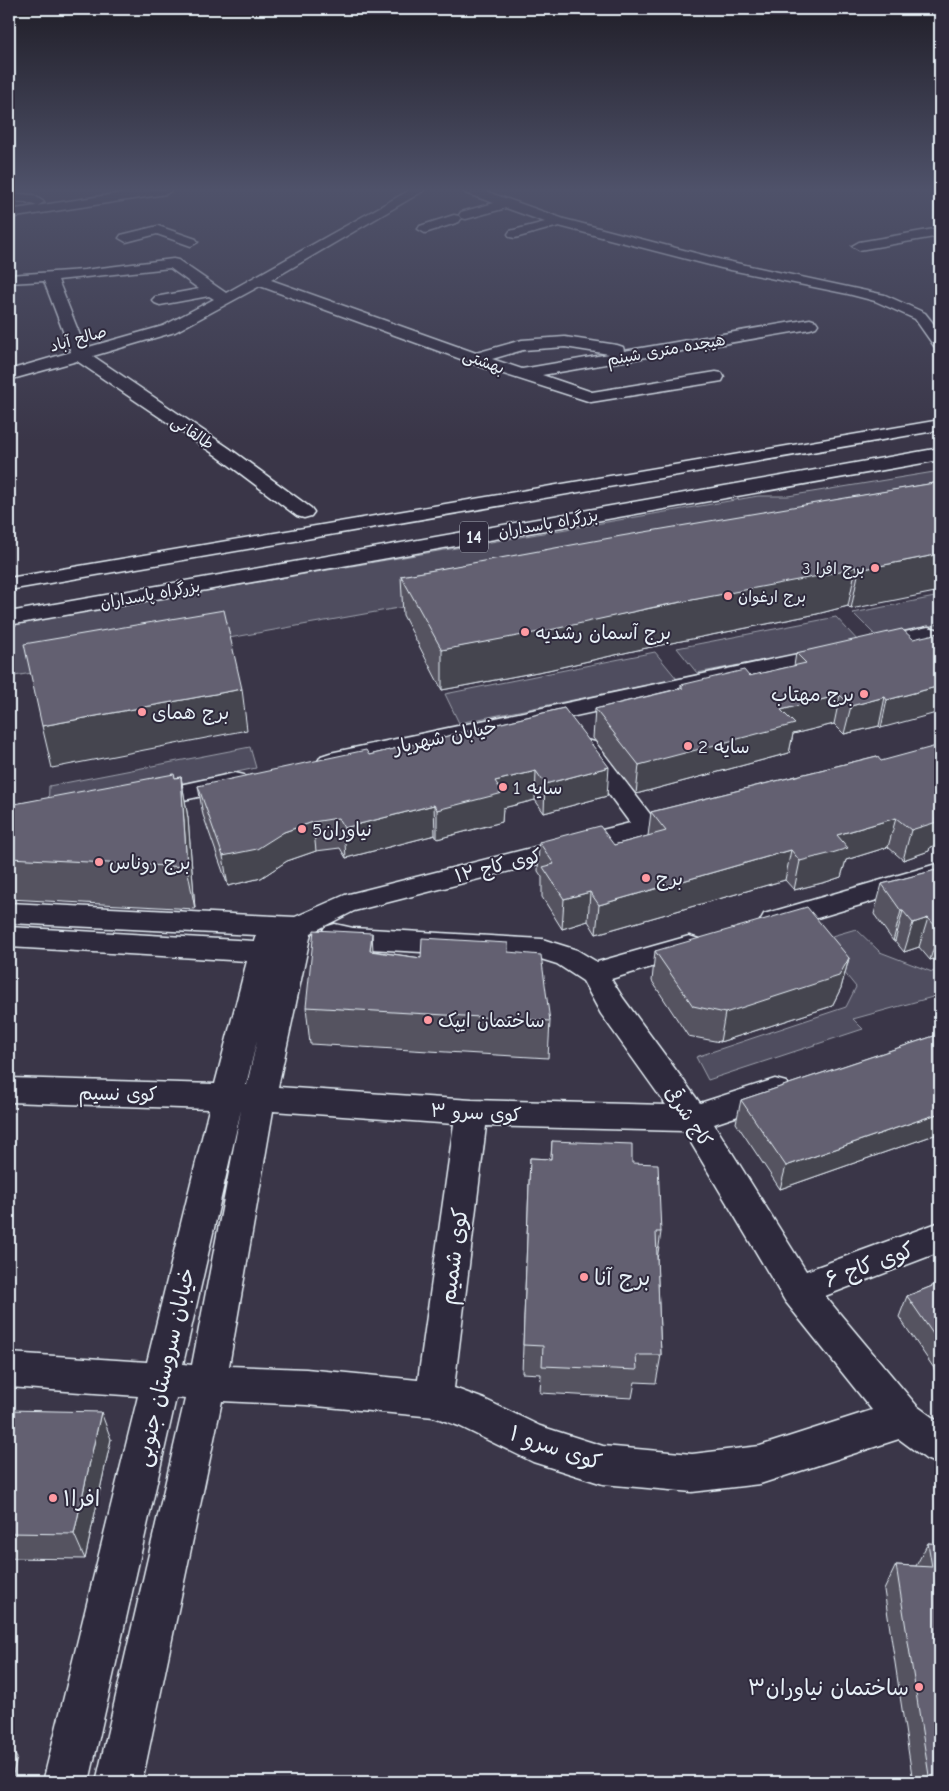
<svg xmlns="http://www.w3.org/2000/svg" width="949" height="1791" viewBox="0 0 949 1791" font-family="'Comic Neue','Playpen Sans Arabic',sans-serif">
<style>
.green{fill:#504e5f;stroke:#9ca0ac}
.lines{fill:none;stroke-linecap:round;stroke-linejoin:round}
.minor-casing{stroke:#e8f1f8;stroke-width:3}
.major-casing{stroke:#e8f1f8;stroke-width:3}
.highway-casing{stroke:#e8f1f8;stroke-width:3}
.minor{fill:#2f2a3d;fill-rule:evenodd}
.major{fill:#2f2a3d;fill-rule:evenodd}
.highway{fill:#2f2a3d;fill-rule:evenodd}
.wall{fill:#555361;stroke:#e8f1f8}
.shaded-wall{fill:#45444f;stroke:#e8f1f8}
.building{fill:#636171;stroke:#e8f1f8}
.poi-dot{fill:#ff9aa2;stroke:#2f2a3d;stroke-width:2}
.labels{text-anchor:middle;stroke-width:4;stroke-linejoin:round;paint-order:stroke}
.far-street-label{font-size:16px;fill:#e8f1f8;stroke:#2f2a3d}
.far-poi-label{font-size:16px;fill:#e8f1f8;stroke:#2f2a3d;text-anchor:end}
.shield{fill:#2f2a3d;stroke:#b0b5c0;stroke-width:1}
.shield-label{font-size:18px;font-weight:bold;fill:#e8f1f8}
.poi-label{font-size:19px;fill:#e8f1f8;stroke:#2f2a3d;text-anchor:start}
.street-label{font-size:19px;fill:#e8f1f8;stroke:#2f2a3d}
.near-street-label{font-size:22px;fill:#e8f1f8;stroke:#2f2a3d}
.near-poi-label{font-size:22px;fill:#e8f1f8;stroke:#2f2a3d;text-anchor:start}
</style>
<rect width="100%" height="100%" fill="#3a3648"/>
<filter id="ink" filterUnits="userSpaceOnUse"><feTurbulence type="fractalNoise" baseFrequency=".02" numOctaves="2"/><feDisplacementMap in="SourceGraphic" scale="10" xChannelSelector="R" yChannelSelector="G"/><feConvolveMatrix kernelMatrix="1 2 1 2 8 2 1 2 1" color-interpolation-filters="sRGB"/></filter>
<g filter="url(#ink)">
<path class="green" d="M940,471V512L9,677V625L758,496H788Z
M940,596V624L876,636L853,613Z
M836,617L859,642L697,673L677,648Z
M655,652L677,679L459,723L445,694Z
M250,747L256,768L48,812L49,786Z
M856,929L880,952L932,972L940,969V995L853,1019L863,1029L708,1080L696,1057L846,1007L856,987L818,940Z"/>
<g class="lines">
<defs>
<path id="minor" d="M410,190H425L271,280L476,353L522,340L565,337L617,345L623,347L624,351L810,319L816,321L818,324L816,327L810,329L542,375L592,392L716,372L722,373L724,377L722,381L716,382L591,402L488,369L260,286L175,332L93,356L229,448L311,508L314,512L311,516L304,518L297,516L217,456L77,361L9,380V370L71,352L44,281L9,283V275L84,270L173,259L178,260L226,293ZM170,268L199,289L155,297L152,300L155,303L160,305L209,296L214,299L163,326L85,348L58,280ZM565,347L609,354L522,369L492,359L523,350Z
M464,190H482L564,219L722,260L885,295L925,313L940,332V348L934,346L915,319L875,301L848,294L721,268L559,226L515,238L510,237L508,234L510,231L545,222L506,208L466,219L461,218L459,215L461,212L494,203L465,193Z
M9,193L33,195L44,202L37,206L26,202L9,201Z
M454,215L459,216L461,219L459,222L425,233L418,229L420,226Z
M158,226L196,239L198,242L191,246L157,234L126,242L119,238L121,235Z
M940,228V236L859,250L852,246L859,242Z
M928,627L940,630V644L928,641L876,652L868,650L865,645L868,640Z
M831,647L839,649L842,654L839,659L330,769L321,766L318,761L321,756L330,753Z
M586,740L595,742L653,818L685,810L694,812L698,818L694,824L354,911L311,933L278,1087L472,1100L666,1105L601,1014L583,981L557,964L541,959L353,948L325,941L321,934L325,927L335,924L353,928L542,939L577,950L597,962L689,936L699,939L703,946L699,953L611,979L623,998L700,1103L775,1079L786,1082L791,1091L786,1100L714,1124L806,1271L940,1222V1252L825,1296L917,1406L940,1423V1465L926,1459L899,1439L760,1484L692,1492L603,1484L533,1462L459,1426L434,1417L306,1405L222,1401L142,1782H96L185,1399L176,1398L89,1782H43L138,1396L9,1387V1353L147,1362L209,1109L9,1102V1078L215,1084L247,961L9,947V927L254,941L256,935L9,923V903L295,917L345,895L630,823L574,747L577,742ZM257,1040L247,1085H246ZM241,1110L192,1365L183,1364ZM273,1111L454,1124L418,1380L306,1369L229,1366ZM486,1126L684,1131L785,1301L872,1410L760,1446L692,1454L603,1446L540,1426L484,1399L454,1388Z
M235,773L244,775L248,781L244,787L147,808L138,806L134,800L138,794Z
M940,863V881L774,931L764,928L760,921L764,914Z"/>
<path id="major" d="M142,190H172L166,194L9,218V210Z"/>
<path id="highway" d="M940,420V430L9,590V578Z
M940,448V460L9,625V612Z"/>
</defs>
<use href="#minor" class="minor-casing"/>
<use href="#major" class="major-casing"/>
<use href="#highway" class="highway-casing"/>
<use href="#minor" class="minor"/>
<use href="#major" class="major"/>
<use href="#highway" class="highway"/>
</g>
<path class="wall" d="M940,482L851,609L848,606L817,614L651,647L548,670L442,690L403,615L401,576Z
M913,639L881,728L879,726L844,734L834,724L793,734L789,753L636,794L593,738L595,709L681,688V685L749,676L794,666L796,653Z
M564,708L607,796L544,813L535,800L503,808L502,822L437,839L435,835L346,858L340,848L316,851L287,861L261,878L228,886L203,815L198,786L369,755Z
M877,756L930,847L929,851L903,860L888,847L846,860L841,877L826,882L794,890L785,880L596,934L588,921L562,929L542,897V877L538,871L539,842L614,845L648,836L651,812Z
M181,777L188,818L195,909L9,899V805Z
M940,869V957L930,960L919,947L904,952L895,941H893L874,914L882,884Z
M373,951L421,958L508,952L550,1021L548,1058L310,1044L306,1007Z
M655,951L849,958L841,988L832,1006L720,1042L688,1036L652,981Z
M940,1034V1133L780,1189L736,1123L741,1100Z
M552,1141L632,1163L661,1232L657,1260L661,1355L656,1383L635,1382L632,1398L540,1393L541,1374L522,1373L530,1158L551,1159Z
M940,1283V1377L899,1317L907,1296Z
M9,1410L111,1439L85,1559L9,1558Z
M928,1543L940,1544V1782H913L884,1590L896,1565L916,1566Z"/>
<path class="shaded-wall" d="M940,554V591L851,609L859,570Z
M856,567L848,606L817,614L651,647L548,670L442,690V650Z
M940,686V712L881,728L887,700Z
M242,689L247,730L52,768L42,726Z
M840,695L834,724L793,734L789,753L636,794L639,765L781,710Z
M885,697L879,726L844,734L851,706Z
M609,767L607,796L544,813L545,784Z
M536,771L535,800L503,808L502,822L437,839V810L495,781Z
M181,777L188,818L195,909L187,867Z
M434,805L435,835L346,858L344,828Z
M896,818L888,847L846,860L841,877L826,882L794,890L800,861L837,835Z
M940,818V844L930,847L929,851L903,860L911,830Z
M313,822L316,851L287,861L261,878L228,886L223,856L284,832Z
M791,850L785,880L596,934L599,905Z
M590,892L588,921L562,929L564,899Z
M901,911H903L895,941H893Z
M928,918L919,947L904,952L913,923Z
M939,930H940V957L930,960Z
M372,933L374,971L370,951Z
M849,958L841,988L832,1006L720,1042L725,1013Z
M940,1113V1133L780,1189L786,1166Z
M101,1412L111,1439L85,1559L74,1534Z
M9,1746L17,1758L11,1782H9Z"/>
<path class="building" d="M940,482V554L859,570L856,567L824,575L655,607L550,630L442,650L401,576L621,536Z
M224,610L242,689L42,726L24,644Z
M902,629L913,639L939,633L940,634V686L887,700L885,697L851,706L840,695L781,710L795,724L639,765L595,709L683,688L681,685L744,670L749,676L806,663L796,653Z
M564,708L609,767L545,784L536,771L495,781L503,793L437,810L434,805L344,828L338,818L313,822L284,832L257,849L223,856L198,786L366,750L369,755Z
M940,745V818L935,819L937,822L911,830L896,818L837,835L848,848L832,853L800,861L791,850L599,905L590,892L564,899L543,867L554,864L539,842L600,826L614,845L666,831L651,812L877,756L881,761Z
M174,774L175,778L181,777L187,867L9,858V805Z
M940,869V930H939L928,918L913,923L903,911H901L882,884Z
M807,907L849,958L839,976L725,1013L693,1006L655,951Z
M314,930L372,933L370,951L421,958L422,938L508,943V952L541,955L550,1021L306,1007Z
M940,1034V1113L786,1166L741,1100Z
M552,1141L632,1144V1163L658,1164L661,1232H656L661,1355H636L637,1370L542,1366L543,1346L523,1345L530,1158L551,1159Z
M940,1283V1344L907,1296Z
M9,1410L101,1412L74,1534L9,1533Z
M928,1543L940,1544V1782H930L896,1565L932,1567Z"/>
</g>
<linearGradient id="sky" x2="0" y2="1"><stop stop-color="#201e28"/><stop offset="0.43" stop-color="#4f526a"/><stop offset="1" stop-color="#4f526a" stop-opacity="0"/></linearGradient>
<rect width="949" height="441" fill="url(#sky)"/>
<g class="poi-dot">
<circle cx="875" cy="568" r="5"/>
<circle cx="728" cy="596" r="5"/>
<circle cx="525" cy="632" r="5"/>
<circle cx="864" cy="694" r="5"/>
<circle cx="142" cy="712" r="5"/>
<circle cx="688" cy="746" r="5"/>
<circle cx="503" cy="787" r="5"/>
<circle cx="302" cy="829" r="5"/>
<circle cx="99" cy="862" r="5"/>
<circle cx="646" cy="878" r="5"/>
<circle cx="428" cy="1020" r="5"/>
<circle cx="584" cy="1277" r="5"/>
<circle cx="53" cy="1498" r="5"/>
<circle cx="919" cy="1687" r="5"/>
</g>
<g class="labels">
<g class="far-street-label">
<text transform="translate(78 338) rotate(-16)" y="6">صالح آباد</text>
<text transform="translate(666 349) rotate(-10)" y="6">هیجده متری شبنم</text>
<text transform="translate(484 361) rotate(20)" y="6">بهشتی</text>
<text transform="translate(193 432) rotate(34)" y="6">طالقانی</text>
<text transform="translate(548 523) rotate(-10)" y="6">بزرگراه پاسداران</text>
<text transform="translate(150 594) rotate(-10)" y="6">بزرگراه پاسداران</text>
</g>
<g class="far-poi-label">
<text x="865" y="574">برج افرا 3</text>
<text x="738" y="602" text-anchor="start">برج ارغوان</text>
</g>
<rect class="shield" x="460" y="521.5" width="28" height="31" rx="4"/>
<g class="shield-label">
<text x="474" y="543">14</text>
</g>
<g class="poi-label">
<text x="535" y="639">برج آسمان رشدیه</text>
<text x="854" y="701" text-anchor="end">برج مهتاب</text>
<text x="152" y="719">برج همای</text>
<text x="698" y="753">سایه 2</text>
<text x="513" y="794">سایه 1</text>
<text x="312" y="836">نیاوران5</text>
<text x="109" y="869">برج روناس</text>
<text x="656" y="885">برج</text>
<text x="438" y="1027">ساختمان ایپک</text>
</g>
<g class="street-label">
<text transform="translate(445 736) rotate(-12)" y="7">خیابان شهریار</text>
<text transform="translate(498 865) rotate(-14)" y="7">کوی کاج ۱۲</text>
<text transform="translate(118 1093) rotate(1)" y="7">کوی نسیم</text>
<text transform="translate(476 1112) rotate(3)" y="7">کوی سرو ۳</text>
<text transform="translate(689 1116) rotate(56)" y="7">کاج شرقی</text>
</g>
<g class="near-street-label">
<text transform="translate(453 1256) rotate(-82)" y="8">کوی شمیم</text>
<text transform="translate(869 1264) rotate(-20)" y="8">کوی کاج ۶</text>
<text transform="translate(164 1367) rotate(-77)" y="8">خیابان سروستان جنوبی</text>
<text transform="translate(556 1447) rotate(19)" y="8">کوی سرو ۱</text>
</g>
<g class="near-poi-label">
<text x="594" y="1285">برج آنا</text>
<text x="63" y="1506">افرا۱</text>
<text x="909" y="1695" text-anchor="end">ساختمان نیاوران۳</text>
</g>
</g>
<rect width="949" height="1791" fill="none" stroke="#2f2a3d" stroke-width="30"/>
<rect x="15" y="15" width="919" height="1761" fill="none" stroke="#e8f1f8" stroke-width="2" filter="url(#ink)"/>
</svg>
